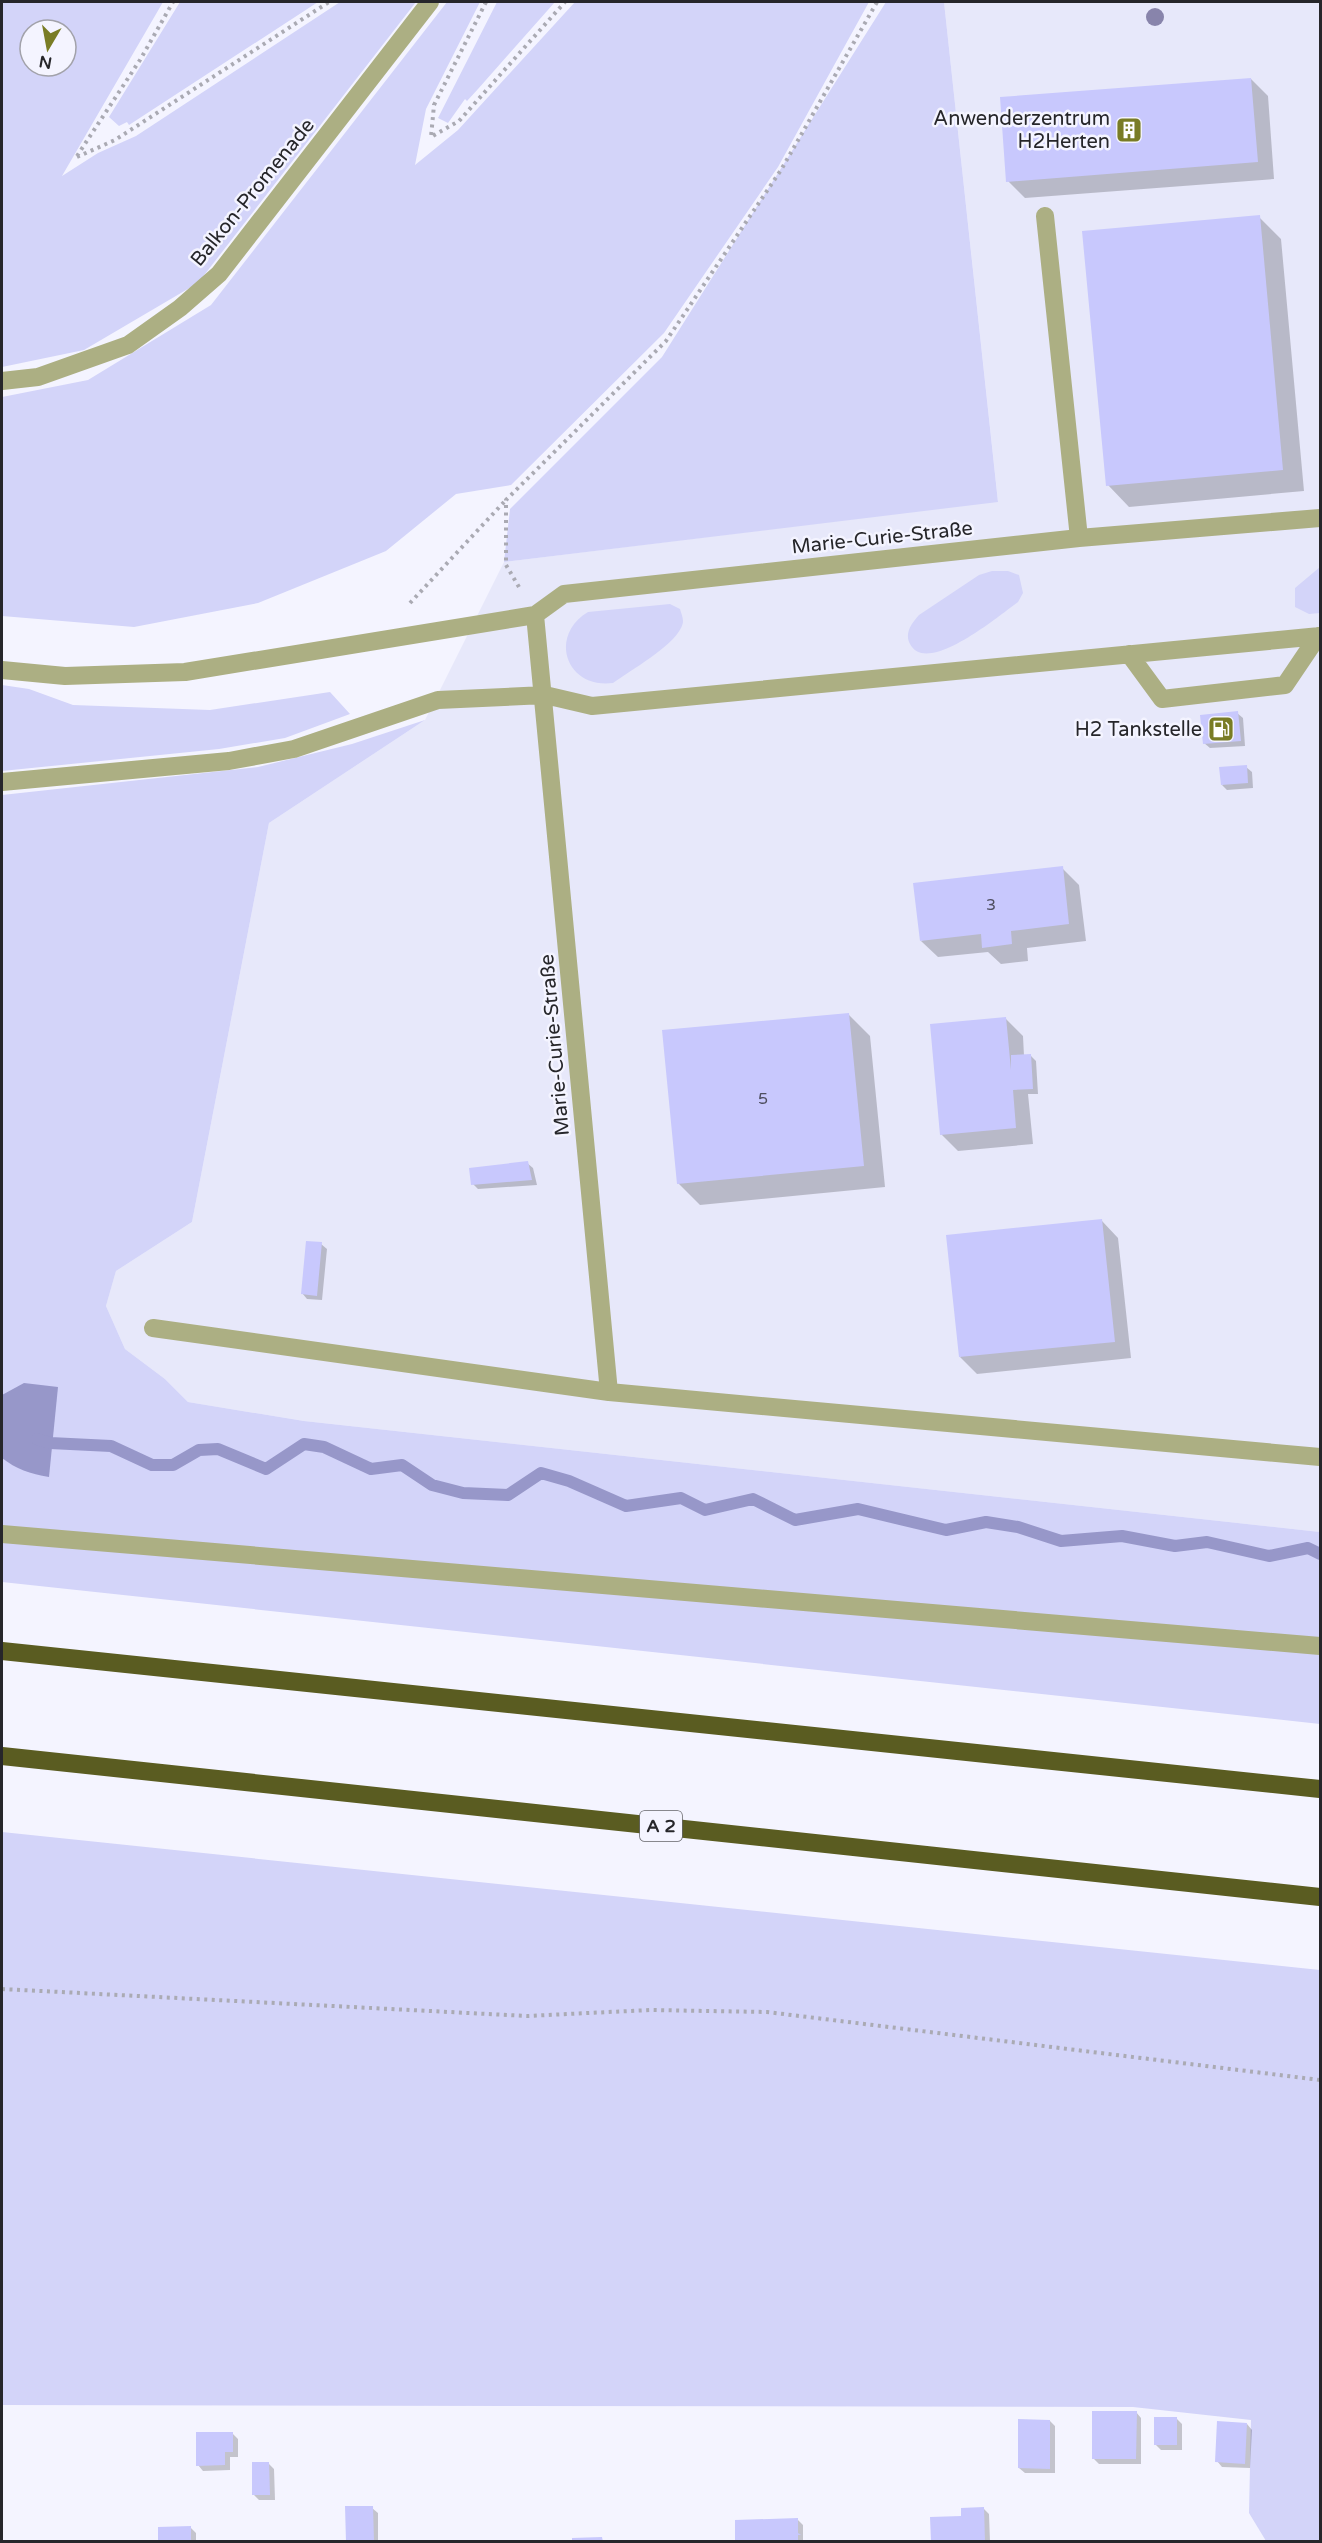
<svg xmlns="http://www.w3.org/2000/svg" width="1322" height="2543" viewBox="0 0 1322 2543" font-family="'Varela Round',sans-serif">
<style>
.built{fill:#e7e8fa}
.green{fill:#d3d4f9;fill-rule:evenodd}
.water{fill:#9797c9}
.shadow{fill:#0003}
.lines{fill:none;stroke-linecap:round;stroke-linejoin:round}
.stream{stroke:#9797c9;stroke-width:12}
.building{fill:#c8c8fd}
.path{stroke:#aaaab3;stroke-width:4;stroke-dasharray:3 4.5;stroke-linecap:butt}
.minor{stroke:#acaf83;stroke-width:18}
.highway{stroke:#5a5c21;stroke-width:18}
.tree{fill:#8884ab}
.labels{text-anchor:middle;stroke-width:5;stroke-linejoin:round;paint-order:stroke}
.number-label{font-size:16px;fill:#4e4e5f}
.shield{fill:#f4f4ff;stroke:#64646a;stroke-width:1.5}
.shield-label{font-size:18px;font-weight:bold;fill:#26262a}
.poi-label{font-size:20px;fill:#26262a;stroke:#f4f4ff;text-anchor:end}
.street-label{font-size:20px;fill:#26262a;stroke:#f4f4ff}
</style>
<rect width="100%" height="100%" fill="#f4f4ff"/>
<path class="built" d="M944,2H1320V1532L304,1421L188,1402L165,1379L125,1349L106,1306L116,1271L192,1222L269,823L425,720L504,562L998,501Z"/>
<path class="green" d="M2,2H163L62,176L98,153L136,136L340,2H416L198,283L84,350L2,367ZM30,30H66V66H30Z
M180,2H318L129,125L127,122L119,126L109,117Z
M447,2H480L426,109L415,165L458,130L575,2H869L778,167L664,333L511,485L456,494L386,551L258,603L134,627L2,616V397L88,380L211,305Z
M497,2H555L478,89L467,101L465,99L448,123L438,118Z
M886,2H944L998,502L504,562L510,509L662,357Z
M1320,567V613L1309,614L1295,607V588Z
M992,571H1008L1019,575L1023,593L1018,602C1001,614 927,677 910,644C904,633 912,623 919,615L979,575Z
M670,604L680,609C682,616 685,621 681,628C672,647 631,670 613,683C566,689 548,636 588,612Z
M2,685L29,689L73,705L210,710L330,692L350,714L285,738L219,749L2,771Z
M425,720L269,823L192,1222L116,1271L106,1306L125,1349L165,1379L188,1402L304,1421L1320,1532V1724L2,1582V795L258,767L352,744Z
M2,1832L1320,1970V2541H1266L1249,2513L1251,2420L1133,2407L2,2405Z"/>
<path class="water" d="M24,1383L58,1387L49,1477C30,1474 16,1469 2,1458V1395Z"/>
<path class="shadow" d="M1251,79L1268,96L1274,179L1025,198L1008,181Z
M1259,217L1281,239L1304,491L1129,507L1108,485Z
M1237,713L1243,718L1245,746L1210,748L1204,743Z
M1246,767L1252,772L1253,788L1227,790L1222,785Z
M1062,868L1079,885L1086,941L1027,948L1028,961L1001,964L988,952L938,957L921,941Z
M848,1014L870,1036L885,1187L700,1205L678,1183Z
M1006,1019L1023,1036L1024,1056H1031L1036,1061L1038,1094H1028L1033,1144L958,1151L941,1134Z
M527,1163L533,1168L537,1185L478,1189L473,1184Z
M1102,1221L1118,1238L1131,1358L977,1374L960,1357Z
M321,1244L327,1249L322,1300L307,1299L302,1293Z
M1136,2412L1141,2418V2464H1099L1094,2459Z
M1177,2419L1182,2424V2450H1161L1155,2444Z
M1050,2421L1055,2426V2473H1025L1019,2468Z
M1247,2424L1252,2430L1250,2468L1222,2467L1217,2461Z
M232,2433L238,2439V2457H230V2470L203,2471L198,2465Z
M269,2464L274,2469L275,2500H259L254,2495Z
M372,2508L378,2513V2542H348Z
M984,2509L989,2514L990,2542H932L963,2517Z
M797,2519L803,2525V2542H737Z
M190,2527L196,2533V2542H160Z"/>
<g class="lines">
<path class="stream" d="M37,1439L50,1443L111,1446L152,1465H173L199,1450L218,1449L266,1469L304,1444L324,1447L371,1469L402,1465L432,1485L463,1493L508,1495L541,1473L569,1481L626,1506L681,1498L705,1510L753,1499L795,1520L858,1509L946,1530L986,1522L1018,1527L1061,1541L1122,1536L1175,1546L1207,1542L1269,1556L1308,1548L1320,1554"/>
</g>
<path class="building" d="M1251,78L1258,162L1006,182L1000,97Z
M1260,215L1283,470L1106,486L1082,231Z
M1238,711L1241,741L1203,744L1200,715Z
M1247,765L1248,783L1221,785L1219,767Z
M1063,866L1069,924L1011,931L1012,944L982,948L981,934L920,941L913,883Z
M849,1013L864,1166L677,1184L662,1030Z
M1006,1017L1011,1070V1055L1031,1054L1033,1089L1013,1090L1016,1128L940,1135L930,1024Z
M528,1161L532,1180L471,1185L469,1168Z
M1102,1219L1115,1342L959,1357L946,1235Z
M306,1241L322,1242L317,1296L301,1294Z
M1092,2411H1137L1136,2459H1092Z
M1154,2417H1177V2445H1154Z
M1018,2419L1050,2420V2469L1018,2468Z
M1217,2421L1247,2423L1245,2464L1215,2462Z
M196,2432H233V2452H225V2465L196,2466Z
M252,2462H269L270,2495H252Z
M345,2506H373L374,2542H346Z
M984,2507L985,2542H931L930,2517L961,2516V2508Z
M798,2518V2533L801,2535H798V2542H735V2520Z
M191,2526V2542H158V2527Z
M602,2537L603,2542H572V2538Z"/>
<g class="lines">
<path class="path" d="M486,2L434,105L431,137L459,121L565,2
M77,156L140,60L173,2
M77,157L115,140L329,2
M519,587L506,565V500L666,341L781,170L877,2
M410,603L505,501
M2,1989L527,2016L650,2010L767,2012L1320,2080"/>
<path class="minor" d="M1045,216L1079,538
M2,381L38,377L128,345L180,308L219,274L430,2
M535,615L609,1392
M1129,654L1162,699L1285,685L1318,636
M2,670L65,676L185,672L535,615L564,594L1079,538L1320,518
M2,782L229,761L294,749L438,700L545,695L592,706L1320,636
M153,1328L609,1392L1320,1457
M2,1534L1320,1646"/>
<path class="highway" d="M2,1651L1320,1789
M2,1756L1320,1897"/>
</g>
<circle class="tree" cx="1155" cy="17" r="9"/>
<defs>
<symbol id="building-square" viewBox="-11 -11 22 22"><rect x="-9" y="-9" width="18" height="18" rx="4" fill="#797c25" stroke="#f4f4ff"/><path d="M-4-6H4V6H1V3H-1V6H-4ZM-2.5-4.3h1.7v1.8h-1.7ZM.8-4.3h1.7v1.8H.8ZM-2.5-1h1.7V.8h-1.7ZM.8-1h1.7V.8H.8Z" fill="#fff"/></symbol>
<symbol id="fuel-square" viewBox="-11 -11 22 22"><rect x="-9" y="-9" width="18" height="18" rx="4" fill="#797c25" stroke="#f4f4ff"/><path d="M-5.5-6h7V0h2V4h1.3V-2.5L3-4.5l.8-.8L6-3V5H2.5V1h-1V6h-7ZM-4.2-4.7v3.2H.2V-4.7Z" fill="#fff"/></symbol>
</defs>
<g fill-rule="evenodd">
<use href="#building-square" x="1114" y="115" width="30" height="30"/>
<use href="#fuel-square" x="1206" y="714" width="30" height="30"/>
</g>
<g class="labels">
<g class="number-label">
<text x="991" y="910">3</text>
<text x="763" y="1104">5</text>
</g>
<rect class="shield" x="640" y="1811" width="42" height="30" rx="4.5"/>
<g class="shield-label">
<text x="661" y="1832">A 2</text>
</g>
<g class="poi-label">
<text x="1110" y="125">Anwenderzentrum<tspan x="1110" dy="23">H2Herten</tspan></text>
<text x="1202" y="736">H2 Tankstelle</text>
</g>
<g class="street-label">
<text transform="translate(252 192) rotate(-51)" y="7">Balkon-Promenade</text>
<text transform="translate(882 537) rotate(-6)" y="7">Marie-Curie-Straße</text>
<text transform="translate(554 1045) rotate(-95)" y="7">Marie-Curie-Straße</text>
</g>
</g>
<rect width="1322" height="2543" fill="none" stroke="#26262a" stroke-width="6"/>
<g transform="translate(48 48) rotate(190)"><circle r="28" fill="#f4f4ff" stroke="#a2a2aa" stroke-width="1.5"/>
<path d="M0-4.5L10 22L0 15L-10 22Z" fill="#797c25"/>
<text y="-9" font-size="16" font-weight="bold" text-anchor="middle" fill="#26262a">N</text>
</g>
</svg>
